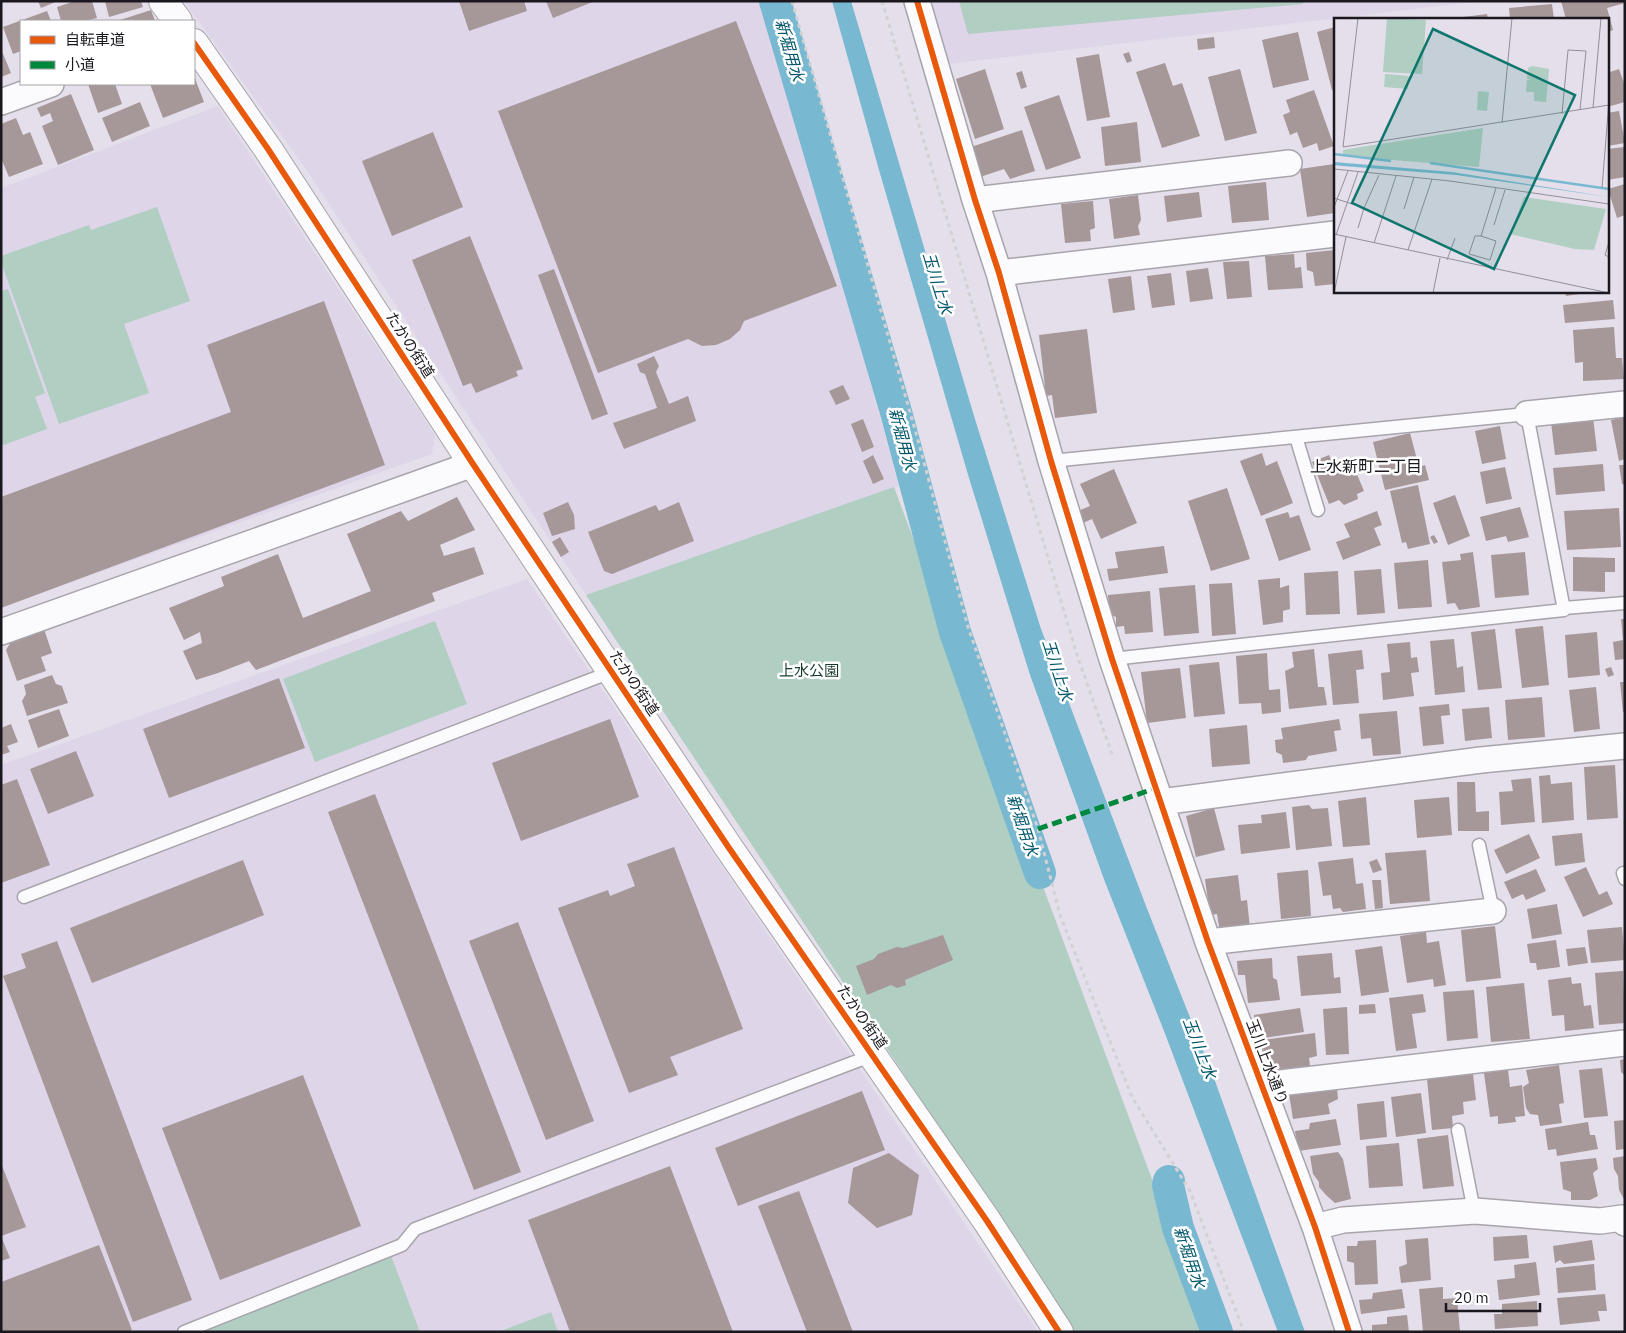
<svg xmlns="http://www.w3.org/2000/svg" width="1626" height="1333" viewBox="0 0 1626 1333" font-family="'IBM Plex Sans','Noto Sans JP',sans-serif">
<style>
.built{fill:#ded5e9}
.green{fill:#b0cec2}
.water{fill:#78b9d1}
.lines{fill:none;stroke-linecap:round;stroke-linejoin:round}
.canal{stroke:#78b9d1;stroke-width:32}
.building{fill:#a69799}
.service-casing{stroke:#a8a4ac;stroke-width:15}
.minor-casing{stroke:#a8a4ac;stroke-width:28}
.tertiary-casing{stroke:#a8a4ac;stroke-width:30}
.path{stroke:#d2d1d4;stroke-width:3;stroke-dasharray:4 4;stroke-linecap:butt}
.service{stroke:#fbfafc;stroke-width:12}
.minor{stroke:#fbfafc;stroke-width:25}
.tertiary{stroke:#fbfafc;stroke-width:28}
.quiet{stroke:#00873e;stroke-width:5;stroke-dasharray:10 5;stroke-linecap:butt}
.cycleway-casing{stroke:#fff;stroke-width:9}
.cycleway{stroke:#e8590c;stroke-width:6}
.labels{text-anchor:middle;stroke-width:5;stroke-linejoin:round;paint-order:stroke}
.street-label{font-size:15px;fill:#1a171e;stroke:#fff}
.park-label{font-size:15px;fill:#173b2a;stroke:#fff}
.water-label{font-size:16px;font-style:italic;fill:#00576b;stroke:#fff}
.neighbourhood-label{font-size:16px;fill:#1a171e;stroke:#fff}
.inset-river{fill:none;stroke:#78b9d1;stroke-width:2.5}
.inset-road{fill:none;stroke:#938f98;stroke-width:1}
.view{fill:#0f766e;fill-opacity:0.15;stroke:#0f766e;stroke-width:2.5}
.inset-edge{fill:none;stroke:#1a171e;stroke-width:2.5}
</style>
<rect width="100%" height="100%" fill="#e4dfea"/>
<path class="built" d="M184,1H765L899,486L586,595L306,169Z
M929,1H1481L948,64Z
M218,106L435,435L432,454L1,607V188Z
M527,579L1038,1332H1V765Z"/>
<path class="green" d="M959,1H1303V4L968,34Z
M157,207L190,301L124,324L149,393L59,424L1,262V256L89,225L91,230Z
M8,289L45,393L35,397L47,429L1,446V291Z
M894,487L1209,1332H1075L586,595Z
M435,621L467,704L315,762L283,679Z
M390,1253L420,1332H182Z
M551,1312L558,1332H498Z"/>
<path class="water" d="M832,1H851L974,416L1041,629L1146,906L1215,1081L1305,1332H1278L1164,1031L1105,882L1030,675L969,478L879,170Z"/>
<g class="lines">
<path class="canal" d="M775,1L896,412L955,632L1040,873
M1169,1181L1168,1185L1178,1228L1217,1332"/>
</g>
<path class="building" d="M38,1H58L41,8Z
M75,1H92L97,18L85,21H61L57,7Z
M105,1H141L143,7L109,17Z
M459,1H524L527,11L469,31Z
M546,1H595L553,18Z
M1561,1H1625V3L1607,8L1613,30L1607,32V19H1566Z
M1552,4L1554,19H1510L1509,8Z
M151,10L155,21H117Z
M47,11L51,21H21V51L13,54L3,27Z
M1487,14L1488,19H1455V18Z
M736,21L837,286L744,321L740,330L730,339L716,345L702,346L688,339L598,373L498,111Z
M1335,27V90H1332L1317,32Z
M1298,32L1309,80L1273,88L1262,40Z
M1214,37L1215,48L1198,50L1197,39Z
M1,49L11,73L1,77Z
M1129,52L1132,61L1127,63L1123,54Z
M1099,54L1110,117L1087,121L1076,58Z
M1165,63L1173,86L1182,83L1200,136L1162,148L1136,72Z
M985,69L1004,129L975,139L956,79Z
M1240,69L1257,133L1225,141L1208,77Z
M1619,69L1625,86V102L1607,107V73Z
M1022,71L1027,87L1021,89L1016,73Z
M194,76L204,102L163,118L150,84H194Z
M88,84H115L122,104L98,113Z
M1314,90L1334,146L1319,151L1317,143L1303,148L1297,132L1290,135L1283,115L1290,112L1286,100Z
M71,94L94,150L58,165L42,126L53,121L50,113L41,117L37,108Z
M1059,95L1081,158L1046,170L1024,107Z
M140,102L150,126L112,142L102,118Z
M1619,111L1625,143L1607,146V113Z
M16,118L23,135L30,132L43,164L9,177L1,158V124Z
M1137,122L1141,162L1105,166L1101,127Z
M1022,130L1035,171L1010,179L1004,169L980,177L971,147Z
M433,132L463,207L392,236L362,161Z
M1625,147V177L1607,180V149Z
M1334,164L1335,213L1307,217L1300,169Z
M1266,182L1269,220L1232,223L1228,186Z
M1625,184V215L1617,218L1608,189Z
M1199,192L1202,217L1167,222L1164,196Z
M1138,195L1141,220L1138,226L1140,235L1114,239L1109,199Z
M1093,201L1095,228L1090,230L1091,241L1065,243L1061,204Z
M470,236L523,369L516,371L518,376L476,393L471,383L463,386L412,260Z
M1335,250V284L1315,286L1313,272L1307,270L1306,253Z
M1294,254L1295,268L1301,267L1303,288L1268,290L1265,256Z
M1249,261L1252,297L1227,299L1223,262Z
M1208,268L1213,299L1190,302L1186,271Z
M554,269L608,414L592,420L538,275Z
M1171,273L1175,305L1152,308L1147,276Z
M1131,276L1135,310L1113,313L1108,279Z
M1565,291H1594V292L1566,296Z
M1613,300L1615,319L1565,323L1563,305Z
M324,301L385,465L1,608V497L231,412L207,345Z
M1614,327L1616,358H1622L1624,379L1583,381V362L1575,363L1573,330Z
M1087,329L1097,413L1055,418L1052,395L1046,396L1039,335Z
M654,356L659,366L656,372L669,404L688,396L696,421L624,449L613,423L657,408L645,374L640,372L637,364Z
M843,385L850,399L836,405L829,391Z
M1593,417L1597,451L1555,455L1551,422Z
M1625,417V459L1619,461L1611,420Z
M863,419L874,447L862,452L851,424Z
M1500,426L1506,459L1482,464L1475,431Z
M1410,433L1419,467L1425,465L1429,480L1385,490L1373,442Z
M1262,453L1266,466L1277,461L1293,503L1261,516L1240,461Z
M873,455L884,479L873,484L863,461Z
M1329,455L1333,465L1350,458L1364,491L1357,494L1358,499L1344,505L1339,500L1329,504L1312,462Z
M1603,464L1605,491L1556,495L1553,468Z
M1619,465H1625V485L1622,484Z
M1505,467L1512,499L1486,504L1480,472Z
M1114,469L1137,523L1101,539L1092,519L1083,523L1078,511L1090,506L1080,484Z
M1418,485L1430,544L1408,549L1406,542L1402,543L1390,491Z
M1227,488L1250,559L1211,571L1188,501Z
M1455,495L1470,536L1448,545L1433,503Z
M457,497L475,530L440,545L444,556L474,547L484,574L432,593L435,601L256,670L249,661L218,673L196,680L183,651L202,643L200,632L184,640L169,608L224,586L221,577L278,554L303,618L371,591L347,534L401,511L408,521Z
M568,502L574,515L575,529L552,536L543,513Z
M679,502L694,541L612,574L604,571L588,532L656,505L659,511Z
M1520,507L1529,537L1508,542L1506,536L1486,541L1480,517Z
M1619,508L1621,547L1567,550L1564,511Z
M1377,511L1382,525L1374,528L1381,545L1343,560L1336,542L1350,537L1344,524Z
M1288,512L1290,518L1299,515L1311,550L1279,561L1265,519Z
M1434,535L1438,542L1434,544L1430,537Z
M560,537L569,552L561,557L552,542Z
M1164,546L1168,573L1109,581L1107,569L1118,568L1115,552Z
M1473,552L1480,607L1459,610L1455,603L1447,604L1442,562L1461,560L1460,554Z
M1525,552L1529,595L1495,598L1491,555Z
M1573,557L1615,558V572H1605V592L1573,591Z
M1428,560L1432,607L1398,609L1394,563Z
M1381,569L1385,613L1357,615L1354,571Z
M1338,571L1340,614L1306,615L1304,573Z
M1280,578V588L1289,585L1290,609L1283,611V622L1263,625L1258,580Z
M1232,583L1236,634L1212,636L1209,584Z
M1195,585L1199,633L1164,636L1159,588Z
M1150,591L1153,632L1125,634L1124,626L1116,627V617L1109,614L1108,595Z
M1621,619H1625V659L1615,660L1613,642L1623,640Z
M1543,626L1549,685L1522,688L1515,629Z
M44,629L52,653L41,657L46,671L17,681L6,650L12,640Z
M1495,629L1502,688L1478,690L1471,632Z
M1597,632L1600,675L1568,678L1565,635Z
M1454,639L1457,668L1463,666L1465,692L1435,695L1430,641Z
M1410,642L1411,658L1417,657L1419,672L1411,673L1414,696L1383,700L1381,673L1390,672L1387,644Z
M1314,649L1318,687H1324L1327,705L1289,709L1285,671L1294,667L1292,652Z
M1362,650L1364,669L1356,670L1359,703L1333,705L1328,654Z
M1267,653L1269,690L1280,689L1281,712L1262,714L1261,703L1239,704L1236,656Z
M1219,662L1225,714L1194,717L1189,665Z
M1611,667L1614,675L1608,677L1605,669Z
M1180,668L1186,718L1147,723L1141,672Z
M52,675L56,684L62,686L68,703L27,716L22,701L26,694L24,685Z
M279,678L305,748L169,798L143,729Z
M1620,682H1625V712H1623Z
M1596,687L1600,729L1574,732L1569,690Z
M1542,697L1545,737L1508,740L1505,700Z
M1449,704L1450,715L1441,716L1444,744L1423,746L1419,707Z
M1489,707L1492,738L1465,741L1462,709Z
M59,709L69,736L38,748L28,720Z
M1397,711L1401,754L1373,756L1371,738L1361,739L1359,714Z
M610,719L639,797L521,841L492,763Z
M1339,719L1341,730L1334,731L1337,751L1308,756L1306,760L1283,763L1282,755L1276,752L1275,740L1283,739L1281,728Z
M11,724L18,742L7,746L10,752L1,755V728Z
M1247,725L1250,764L1212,767L1209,729Z
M76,751L94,796L48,814L30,769Z
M1615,765L1618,818L1587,820L1584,767Z
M1550,775L1551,784L1572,782L1574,820L1542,823L1539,776Z
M1531,778L1535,822L1501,825L1499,792L1513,791L1511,780Z
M17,779L50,865L1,883V785Z
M1457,782H1475L1476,812L1489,811V831H1458Z
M375,794L521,1172L474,1190L328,812Z
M1366,797L1370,845L1343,847L1338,801Z
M1449,797L1452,835L1417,838L1414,800Z
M1309,805L1312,809L1328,808L1332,846L1296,850L1292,807Z
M1214,808L1225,850L1196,857L1186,816Z
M1286,812L1290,848L1241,854L1238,825L1262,823L1261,815Z
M1582,833L1585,862L1555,866L1552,836Z
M1529,834L1540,858L1506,874L1494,850Z
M674,847L743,1029L670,1057L678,1075L629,1093L558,908L608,890L610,896L635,886L627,864Z
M1426,850L1430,901L1390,904L1385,853Z
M1353,858L1356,884L1363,883L1366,909L1343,912L1340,908L1333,909L1331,895L1323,896L1318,862Z
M1377,859L1382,870L1373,873L1369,862Z
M243,860L264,915L92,983L70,928Z
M1586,867L1599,895L1607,891L1613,904L1583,917L1564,877Z
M1536,869L1546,891L1526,900L1523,894L1512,899L1504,882Z
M1308,870L1311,916L1281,919L1277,873Z
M1238,875L1241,901L1247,900L1250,928L1220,932L1217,914L1210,915L1205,879Z
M1372,880H1381L1383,908L1375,909Z
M1557,904L1562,934L1532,939L1527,909Z
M518,922L594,1121L546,1140L469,941Z
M1495,926L1501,978L1466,982L1461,930Z
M1622,927L1625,960L1591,963L1587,930Z
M1426,932L1427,943L1439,941L1446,985L1434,987L1433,979L1407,983L1400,936Z
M943,935L953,960L905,980L906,985L897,988L891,985L867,995L856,966L874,959L878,954L897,947L903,948Z
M1556,940L1560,967L1537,970L1536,963H1530L1527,944Z
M57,941L192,1300L133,1322L3,976L26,968L21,954Z
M1382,946L1389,992L1361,996L1355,950Z
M1585,947L1588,963L1568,966L1566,949Z
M1332,953L1334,978L1340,977L1341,993L1301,996L1297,956Z
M1272,958L1273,978L1277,980L1280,1000L1248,1003L1245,975H1238L1237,961Z
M1623,971L1625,1023L1599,1025L1595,973Z
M1571,977L1572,984L1581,983L1584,1006L1591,1005L1594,1028L1565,1031L1564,1015L1552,1016L1548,980Z
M1524,983L1530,1039L1491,1042L1486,987Z
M1474,990L1478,1038L1447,1041L1443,992Z
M1423,994L1426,1012L1412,1014L1417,1048L1396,1051L1389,998Z
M1375,1004L1376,1013L1359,1014V1005Z
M1347,1007L1349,1054L1326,1055L1323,1009Z
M1300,1008L1304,1032L1257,1039L1254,1015Z
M1315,1033L1317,1056L1309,1058L1310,1066L1266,1071L1262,1040Z
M1625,1059V1076L1621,1072L1620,1060Z
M1559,1065L1564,1103L1559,1104L1562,1123L1540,1126L1538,1115L1530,1114L1526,1108L1523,1087L1529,1083L1526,1070Z
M1602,1068L1608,1116L1584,1118L1579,1070Z
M1508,1070L1510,1087L1522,1085L1525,1116L1515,1117L1516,1122L1498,1124V1116L1490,1117L1484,1073Z
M1473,1074L1476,1100L1463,1102L1464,1114L1452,1116L1453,1128L1432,1130L1427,1079Z
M303,1075L361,1226L220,1280L162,1128Z
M1337,1088L1338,1099L1328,1104L1330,1114L1293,1119L1289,1094Z
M862,1091L885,1150L738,1206L715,1148Z
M1421,1093L1426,1133L1396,1137L1391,1097Z
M1384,1101L1387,1137L1360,1140L1357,1104Z
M1336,1119L1341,1145L1298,1151L1295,1131L1309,1129L1310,1123Z
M1625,1120V1149L1616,1150L1614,1121Z
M1588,1122L1590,1135H1595L1598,1149L1557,1156L1556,1149L1548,1150L1545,1129Z
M1448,1135L1454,1186L1423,1189L1417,1139Z
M1399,1143L1403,1186L1369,1188L1366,1146Z
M1338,1152L1343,1159L1351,1199L1335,1203L1326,1195L1319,1187V1182L1313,1174L1310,1156Z
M889,1153L919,1175L912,1215L877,1228L848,1203L853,1168Z
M1625,1156V1201L1619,1190L1618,1176L1614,1169L1613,1158Z
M1596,1158L1598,1169L1593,1173L1598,1196L1590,1200H1571V1192L1563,1189L1560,1162Z
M1,1163L26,1227L1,1236L10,1258L1,1261Z
M670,1166L733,1332H570L528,1220Z
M799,1191L853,1332H807L758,1206Z
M1527,1235L1529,1258L1494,1261L1493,1237Z
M1428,1238L1431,1280L1401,1283L1399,1267L1407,1264L1405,1240Z
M1376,1240L1378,1284L1355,1285L1354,1263L1347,1261V1246H1357L1358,1241Z
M1592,1240L1595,1260L1564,1264L1560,1260L1555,1263L1553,1246Z
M99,1245L132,1330L127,1332H1V1282Z
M1536,1262L1540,1295L1499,1300L1497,1280L1515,1278L1514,1265Z
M1594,1264L1596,1290L1558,1293L1556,1268Z
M1443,1287V1299L1457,1298L1460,1332H1423L1419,1289Z
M1402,1289L1405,1308L1361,1314L1359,1300L1372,1299L1373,1293Z
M1605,1294L1607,1311H1598L1600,1321L1560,1325L1557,1298Z
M1537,1301L1538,1326L1495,1329L1494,1314H1502V1304Z
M1407,1315L1409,1332H1372V1325L1387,1324V1317Z"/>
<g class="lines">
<defs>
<path id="service" d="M1296,437L1318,510
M1051,461L1527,414L1564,610L1112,659
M1564,608L1625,603
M1479,845L1493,911
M1623,873L1625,879
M24,897L611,672
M1458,1130L1474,1211
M184,1332L402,1245L415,1229L873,1055"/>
<path id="minor" d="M917,1L975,200L999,273L1051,461L1112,659L1208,942L1315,1227L1349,1332
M1,102L51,84
M975,200L1289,163
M999,273L1335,234
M1527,414L1625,404
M1,632L473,464
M1161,802L1481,760L1625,746
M1208,942L1493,911
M1262,1085L1625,1043
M1315,1227L1343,1220L1475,1211L1600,1221L1622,1218L1625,1223"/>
<path id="tertiary" d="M163,1L178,21
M194,43L268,149L473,464L729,848L987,1221L1059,1332"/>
</defs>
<use href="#service" class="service-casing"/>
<use href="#minor" class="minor-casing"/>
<use href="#tertiary" class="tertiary-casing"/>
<path class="path" d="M792,1L918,440L968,627L1038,829L1060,915L1132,1097L1190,1191L1244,1332
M882,1L1078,658L1112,754"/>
<use href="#service" class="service"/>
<use href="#minor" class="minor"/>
<use href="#tertiary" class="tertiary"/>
<path class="quiet" d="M1038,829L1156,788"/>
<defs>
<path id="cycleway" d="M917,1L975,200L999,273L1051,461L1112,659L1208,942L1315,1227L1349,1332
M194,43L268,149L473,464L729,848L987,1221L1059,1332"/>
</defs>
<use href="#cycleway" class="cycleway-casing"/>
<use href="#cycleway" class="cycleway"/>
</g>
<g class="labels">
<g class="street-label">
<text transform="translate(410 345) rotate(57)" y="5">たかの街道</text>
<text transform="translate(634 683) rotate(56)" y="5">たかの街道</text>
<text transform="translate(862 1017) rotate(55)" y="5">たかの街道</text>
<text transform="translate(1267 1062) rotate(69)" y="5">玉川上水通り</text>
</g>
<g class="park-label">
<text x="809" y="676">上水公園</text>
</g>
<g class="water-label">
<text transform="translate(790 50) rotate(74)" y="6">新堀用水</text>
<text transform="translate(938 283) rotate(73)" y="6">玉川上水</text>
<text transform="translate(903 439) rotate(75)" y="6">新堀用水</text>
<text transform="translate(1058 670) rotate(72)" y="6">玉川上水</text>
<text transform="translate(1023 825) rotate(71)" y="6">新堀用水</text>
<text transform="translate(1200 1048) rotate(69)" y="6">玉川上水</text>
<text transform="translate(1190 1257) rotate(71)" y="6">新堀用水</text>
</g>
<g class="neighbourhood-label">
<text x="1366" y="472">上水新町二丁目</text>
</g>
</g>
<g transform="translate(1334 18)">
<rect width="275" height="275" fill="#e4dfea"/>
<path d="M53,0L92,2L88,56L49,54ZM198,48L215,51L214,63H210L214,64L212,84L200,83V74H192L193,62H197L193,61L194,50ZM51,56L75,58L74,71L50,69ZM144,73L155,74L153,93L143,92ZM149,110L145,149L9,138V132L27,129ZM190,179L272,191L260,232L241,231L176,216Z" fill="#b0cec2"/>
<path d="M0,144L118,154L275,179L122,157L9,148L0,147Z" fill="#78b9d1"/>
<path class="inset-river" d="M0,136L57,143M96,145L275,171"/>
<path class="inset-road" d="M24,0L9,129L275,87M259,90L267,0M228,96L234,32L252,33L246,92M168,105L178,0M0,151L116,163L275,186M268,170L275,83M0,180L30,190L45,157M0,189L14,153M70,191L80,159M160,207L171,172M24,210L30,190M0,216L275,275M2,217L24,154M147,218L162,223L156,242L135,236L141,218H147L162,170M275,224L271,237L275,239M40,225L62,158M74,232L98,161M113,242L121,220M0,275L12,219M99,275L106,240"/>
<path class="view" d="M99,11L241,77L160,251L18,185Z"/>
<rect width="275" height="275" class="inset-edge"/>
</g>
<rect width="1626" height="1333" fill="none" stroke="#1a171e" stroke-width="5"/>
<rect x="20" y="20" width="175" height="65" fill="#ffffff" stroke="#a3a2a5"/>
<rect x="30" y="36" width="25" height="8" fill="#e8590c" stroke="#a3a2a5"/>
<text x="65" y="45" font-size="15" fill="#1a171e">自転車道</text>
<rect x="30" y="61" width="25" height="8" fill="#00873e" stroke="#a3a2a5"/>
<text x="65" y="70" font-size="15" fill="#1a171e">小道</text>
<path d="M1446 1303v8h94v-8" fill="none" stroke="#1a171e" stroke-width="2.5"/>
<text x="1454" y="1303" font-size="15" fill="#1a171e" stroke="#ffffff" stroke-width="4" paint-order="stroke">20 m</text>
</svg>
